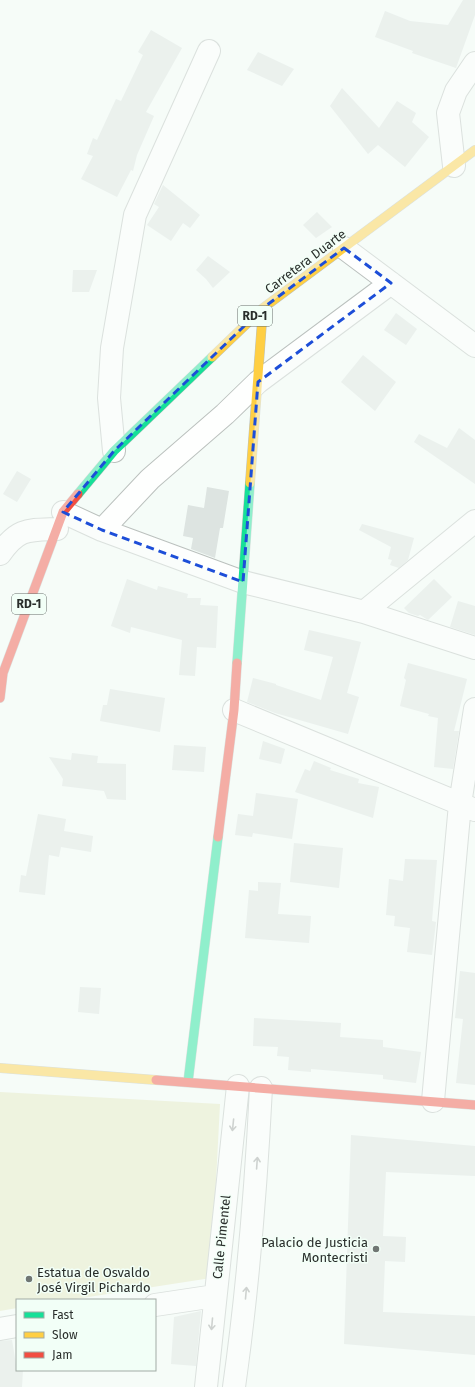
<svg xmlns="http://www.w3.org/2000/svg" width="475" height="1387" viewBox="0 0 475 1387" font-family="'Fira Sans',sans-serif">
<style>
.green{fill:#e5e8c1}
.building{fill:#dde4e1}
.lines{fill:none;stroke-linecap:round;stroke-linejoin:round}
.street-casing{stroke:#bbc1be;stroke-width:24}
.fast-casing{stroke:#bbc1be;stroke-width:10}
.slow-casing{stroke:#bbc1be;stroke-width:10}
.jam-casing{stroke:#bbc1be;stroke-width:10}
.street{stroke:#fefffe;stroke-width:22}
.fast{stroke:#16e098;stroke-width:9}
.slow{stroke:#ffcf43;stroke-width:9}
.jam{stroke:#f24e42;stroke-width:9}
.oneway{stroke:#9ea19f}
.marked{fill:none;stroke:#1d4ed8;stroke-width:3;stroke-dasharray:8 5;stroke-linejoin:round}
.poi-dot{fill:#707673;stroke:#f2fff7;stroke-width:1.5}
.labels{text-anchor:middle;stroke-width:3;stroke-linejoin:round;paint-order:stroke}
.shield{fill:#f2fff7;stroke:#656d68;stroke-width:1}
.shield-label{font-size:12px;font-weight:bold;fill:#292e2b}
.street-label{font-size:13px;fill:#292e2b;stroke:#f2fff7}
.poi-label{font-size:13px;fill:#292e2b;stroke:#f2fff7;text-anchor:end}
</style>
<rect width="100%" height="100%" fill="#f5fcf8"/>
<path class="green" d="M0,1092L220,1104L211,1278L69,1300H17V1308L0,1311Z"/>
<path class="building" d="M463,0H475V15L456,68L412,53L413,51L375,37L385,11L410,21L448,25Z
M151,30L182,48L146,112L154,116L137,155L133,171L131,170L117,197L81,179L93,156L87,154L93,138L97,140L116,99L121,101L143,55L138,52Z
M258,52L294,69L282,86L247,70Z
M342,88L379,128L397,101L416,113L412,122L429,137L405,167L378,145L368,154L330,106Z
M163,185L200,215L190,228L183,223L171,241L147,225L159,207L154,204Z
M317,212L332,227L316,238L303,225Z
M208,256L230,272L213,288L206,279L196,270Z
M73,270H97L89,292H72Z
M396,313L417,329L406,345L384,330Z
M363,355L396,382L375,411L341,382Z
M459,428L475,440V484L414,442L419,434L447,448Z
M17,471L31,479L17,502L3,494Z
M207,487L229,491L223,528H220L215,558L191,549L193,538L183,536L188,505L204,508Z
M362,524L414,538L408,560L399,568L390,565L392,560L388,559L391,547L359,530Z
M127,579L157,590L158,586L188,594L187,598H201L200,605L218,606L216,648L197,647L195,676L179,675L182,640L131,627L130,633L111,626Z
M434,579L452,597L428,620L420,615L418,616L409,613L404,608Z
M458,601L475,606V635L450,627Z
M309,630L361,642L347,693L359,697L348,734L275,713L247,702L253,678L276,684V685L321,700L333,657L304,650Z
M408,663L467,679L454,731H459L453,769L434,767L438,718L428,716L429,714L400,706L406,680L404,678Z
M110,689L165,698L160,732L100,721L103,705H107Z
M263,741L285,749L281,764L259,759Z
M174,745L206,747L204,772L172,770Z
M72,753L98,756L97,763L126,764V800L107,799L104,791L62,786L63,779L49,757L71,760Z
M314,761L331,768L330,770L359,779L358,783L379,787L373,818L295,792L305,769L310,771Z
M256,793L298,799L292,839L253,833L252,837L235,835L238,814L253,816Z
M38,814L66,819L64,831L93,836L91,852L61,847L59,857L49,855L45,895L19,892L21,875L26,876Z
M294,843L343,848L339,888L290,882Z
M405,859L437,860L432,921L436,922L432,955L407,952L410,928L394,926L395,916L386,915L389,879L403,881Z
M258,882L281,883L278,914L311,916L309,943L245,938L249,890L258,891Z
M460,971L475,973V1085L456,1083L463,1019L455,1018Z
M80,987L101,988L99,1014L78,1012Z
M254,1018L341,1023L340,1037L383,1040V1047L421,1052L416,1083L383,1079V1075L311,1069V1072L288,1070L289,1057L277,1056L278,1047L253,1046Z
M351,1135L475,1146V1176L386,1172L383,1236L406,1237L405,1262L385,1261L383,1312L475,1316V1355L344,1344Z
M201,1311L196,1366L171,1364L174,1317Z
M12,1340L17,1370H23L22,1387H0V1341Z"/>
<g class="lines">
<defs>
<path id="street" d="M454,166L448,113L456,91L475,63
M344,248L475,346
M114,451L109,398L112,348L135,215L209,51
M63,512L102,530L243,582L364,612L475,648
M102,530L150,479L225,414L258,382L391,283
M0,554C18,528 28,530 57,529
M364,612L475,521
M234,710L475,810
M433,1101L460,804L475,709
M155,1305L215,1296
M0,1329L17,1326
M206,1387L238,1086
M234,1387C248,1288 256,1188 261,1088"/>
<path id="fast" d="M78,494L114,451L212,357
M237,663L250,483
M188,1082L218,837"/>
<path id="slow" d="M212,357L263,308L475,150
M250,483L263,308
M0,1068L156,1080"/>
<path id="jam" d="M0,698L3,673L63,512L78,494
M218,837L234,710L237,663
M156,1080L475,1105"/>
</defs>
<use href="#street" class="street-casing"/>
<use href="#fast" class="fast-casing"/>
<use href="#slow" class="slow-casing"/>
<use href="#jam" class="jam-casing"/>
<use href="#street" class="street"/>
<use href="#fast" class="fast"/>
<use href="#slow" class="slow"/>
<use href="#jam" class="jam"/>
</g>
<defs><path id="oneway-shaft" d="M-6 0H5M1.5-3L5.5 0L1.5 3" fill="none" stroke-width="1.6" stroke-linecap="round" stroke-linejoin="round"/></defs>
<g class="oneway">
<use href="#oneway-shaft" transform="translate(233 1125) rotate(96)"/>
<use href="#oneway-shaft" transform="translate(257 1163) rotate(-86)"/>
<use href="#oneway-shaft" transform="translate(246 1293) rotate(-85)"/>
<use href="#oneway-shaft" transform="translate(212 1324) rotate(95)"/>
</g>
<path d="M0 0H475V1387H0ZM344,248L391,283L258,382L243,582L102,530L63,512L114,451L263,308Z" fill="#f5fcf8" fill-opacity=".55" fill-rule="evenodd"/>
<path class="marked" d="M344,248L391,283L258,382L243,582L102,530L63,512L114,451L263,308Z"/>
<g class="poi-dot">
<circle cx="376" cy="1249" r="4"/>
<circle cx="29" cy="1279" r="4"/>
</g>
<g class="labels">
<g class="shield">
<rect x="238" y="306" width="34" height="20" rx="3"/>
<rect x="12" y="594" width="34" height="20" rx="3"/>
</g>
<g class="shield-label">
<text x="255" y="320">RD-1</text>
<text x="29" y="608">RD-1</text>
</g>
<g class="street-label">
<text transform="translate(305 261) rotate(-37)" y="5">Carretera Duarte</text>
<text transform="translate(221 1237) rotate(-84)" y="5">Calle Pimentel</text>
</g>
<g class="poi-label">
<text x="368" y="1247">Palacio de Justicia<tspan x="368" dy="15">Montecristi</tspan></text>
<text x="37" y="1277" text-anchor="start">Estatua de Osvaldo<tspan x="37" dy="15">José Virgil Pichardo</tspan></text>
</g>
</g>
<rect x="16" y="1299" width="140" height="72" fill="#f2fff7" stroke="#a2aba5"/>
<rect x="24" y="1312" width="20" height="6" fill="#16e098" stroke="#a2aba5"/>
<text x="52" y="1319" font-size="12" fill="#292e2b">Fast</text>
<rect x="24" y="1332" width="20" height="6" fill="#ffcf43" stroke="#a2aba5"/>
<text x="52" y="1339" font-size="12" fill="#292e2b">Slow</text>
<rect x="24" y="1352" width="20" height="6" fill="#f24e42" stroke="#a2aba5"/>
<text x="52" y="1359" font-size="12" fill="#292e2b">Jam</text>
</svg>
